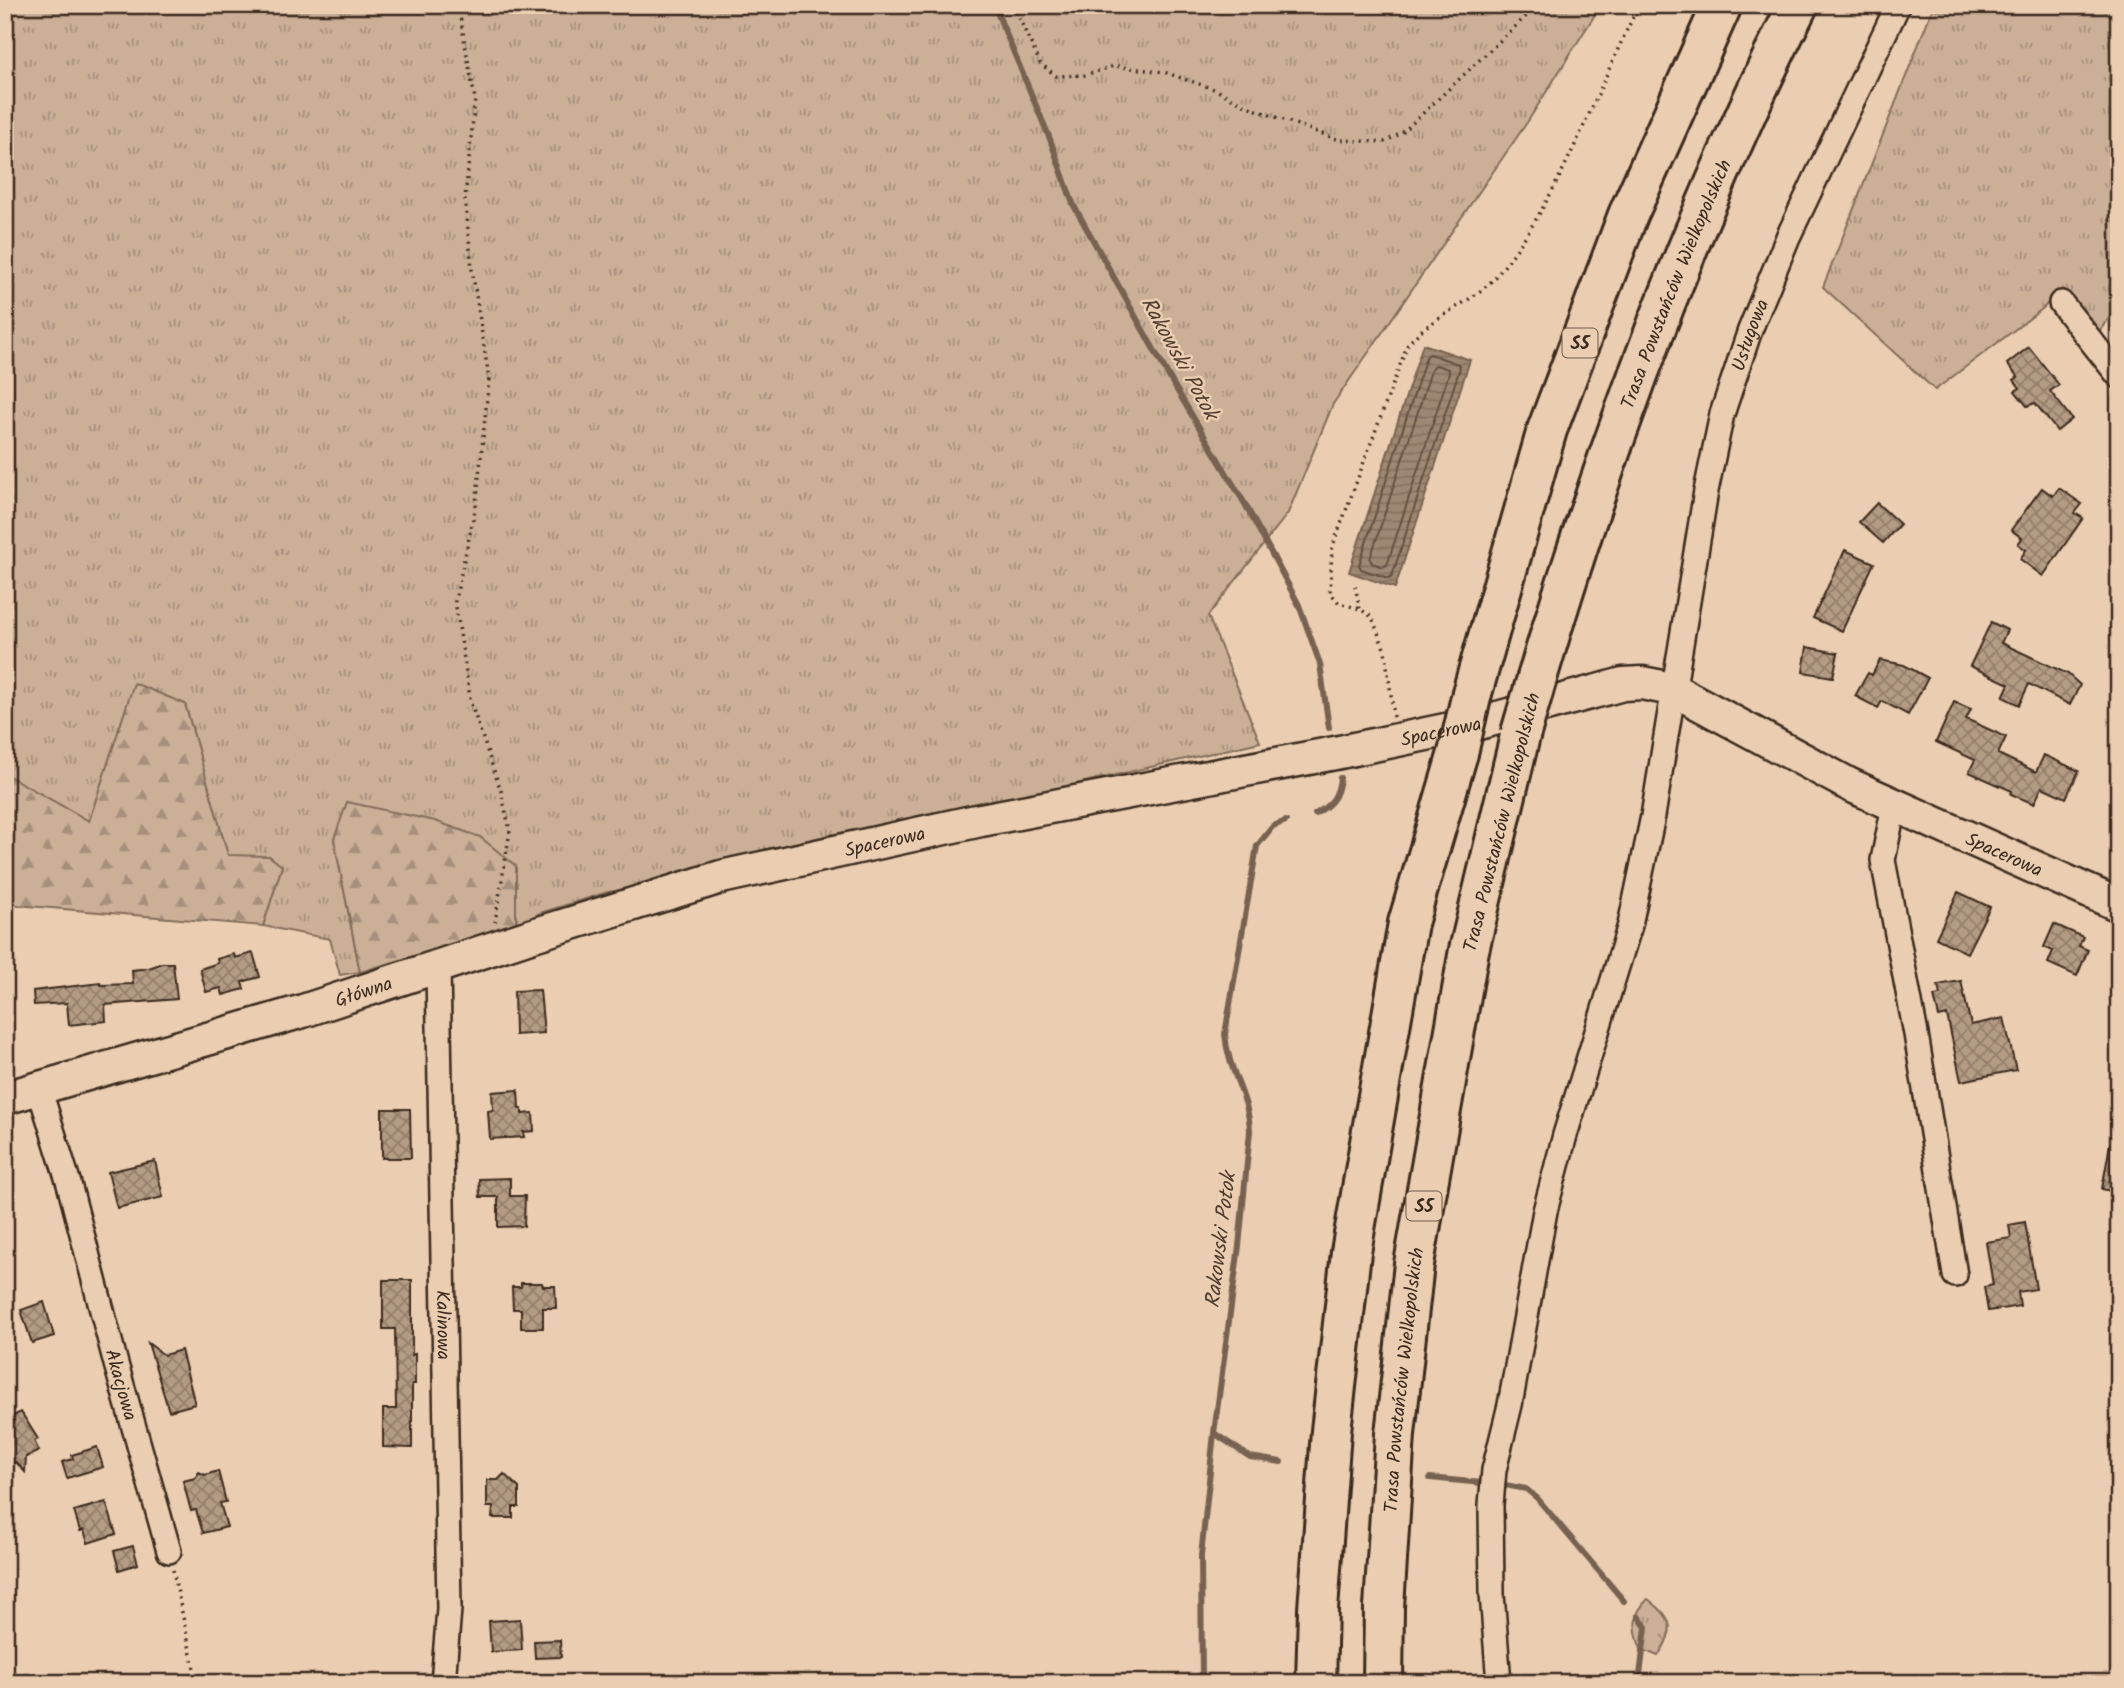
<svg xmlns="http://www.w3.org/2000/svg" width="2124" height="1688" viewBox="0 0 2124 1688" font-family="Kalam,sans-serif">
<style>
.grass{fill:url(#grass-tufts);stroke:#836d5a;stroke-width:2}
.forest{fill:url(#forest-firs);stroke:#836d5a;stroke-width:2}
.water{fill:url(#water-rules);stroke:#776251;stroke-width:2}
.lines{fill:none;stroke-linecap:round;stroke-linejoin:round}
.shore{stroke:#635040;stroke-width:2}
.stream{stroke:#776251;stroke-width:6}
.building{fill:url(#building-cross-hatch);stroke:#3b2a1e;stroke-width:2}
.street-casing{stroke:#3b2a1e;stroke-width:28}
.secondary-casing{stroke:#3b2a1e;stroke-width:37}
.highway-casing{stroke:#3b2a1e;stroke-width:44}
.path{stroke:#3b2a1e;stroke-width:3.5;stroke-dasharray:2 5;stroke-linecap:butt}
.street{stroke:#ebceb2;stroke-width:23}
.secondary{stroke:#ebceb2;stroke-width:32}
.highway{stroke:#ebceb2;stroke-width:38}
.highway-bridge-casing{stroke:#3b2a1e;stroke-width:44;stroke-linecap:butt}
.highway-bridge{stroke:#ebceb2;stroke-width:38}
.labels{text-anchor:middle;stroke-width:5;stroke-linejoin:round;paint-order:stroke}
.shield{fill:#ebceb2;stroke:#705b4a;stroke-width:2}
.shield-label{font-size:18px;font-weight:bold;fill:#3b2a1e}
.street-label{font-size:19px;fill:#3b2a1e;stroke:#ebceb2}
.water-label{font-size:21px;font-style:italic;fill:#4f3d2f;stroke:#ebceb2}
</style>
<defs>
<pattern id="grass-tufts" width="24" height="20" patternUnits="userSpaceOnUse" patternTransform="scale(1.75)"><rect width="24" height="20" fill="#cbb097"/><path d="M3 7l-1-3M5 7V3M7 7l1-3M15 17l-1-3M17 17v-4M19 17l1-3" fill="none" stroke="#a68f7b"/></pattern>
<pattern id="forest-firs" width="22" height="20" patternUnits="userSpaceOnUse" patternTransform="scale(1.75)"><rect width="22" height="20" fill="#cbb097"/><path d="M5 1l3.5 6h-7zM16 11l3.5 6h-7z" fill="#a68f7b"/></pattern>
<pattern id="water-rules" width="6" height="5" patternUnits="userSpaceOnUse" patternTransform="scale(1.75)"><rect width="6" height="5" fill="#9f8873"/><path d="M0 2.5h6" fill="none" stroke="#836f5e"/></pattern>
<pattern id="building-cross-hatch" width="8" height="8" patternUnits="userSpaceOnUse" patternTransform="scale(1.75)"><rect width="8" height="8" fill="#b49b84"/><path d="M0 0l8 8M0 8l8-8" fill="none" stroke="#947f6b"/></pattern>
</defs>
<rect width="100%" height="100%" fill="#ebceb2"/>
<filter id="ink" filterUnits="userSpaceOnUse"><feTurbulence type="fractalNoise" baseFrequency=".0143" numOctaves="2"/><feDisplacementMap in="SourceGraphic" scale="14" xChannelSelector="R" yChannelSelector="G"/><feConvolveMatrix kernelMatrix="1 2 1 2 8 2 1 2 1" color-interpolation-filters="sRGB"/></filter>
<g filter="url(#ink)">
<path class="grass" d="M5,5H1601L1528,121L1333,404L1288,513L1208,616L1260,742L813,844L642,888L608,892L540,913L516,926L334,839L360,972L340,975L330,939L263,926L282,866L269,856H228L185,704L134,684L89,821L5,774Z
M1934,5H2119V305L2097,334L2063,290L2042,309L1935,390L1823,287Z
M1648,1599C1674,1619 1676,1628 1658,1656L1641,1649C1633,1629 1632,1614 1648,1599Z"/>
<path class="forest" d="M134,683L185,704L228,855L269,856L282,866L263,926L5,904V774L89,821Z
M347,802L435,821L480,837L516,866V926L360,972L334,839Z"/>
<path class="water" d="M1423,344L1470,360L1395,588L1349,572Z"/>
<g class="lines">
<path class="shore" d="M1430,354L1458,364L1460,368L1392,576L1388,578L1361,569L1359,565L1426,357Z
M1436,365L1448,369L1449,373L1387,565L1382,567L1372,563L1370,559L1432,368Z"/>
<path class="stream" d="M994,5L1050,139L1073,204L1172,382L1245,504L1299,605L1320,664L1329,728
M1315,814C1331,805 1338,797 1340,778
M1214,1433L1250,1457L1281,1462
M1430,1478L1482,1483
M1505,1485L1526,1489L1537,1498L1624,1601
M1638,1616L1646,1627L1639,1683
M1202,1683L1201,1556L1214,1433L1239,1246L1250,1131C1249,1095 1228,1072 1225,1034L1257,846L1273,826L1286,821"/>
</g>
<path class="building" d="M2029,347L2059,385L2050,391L2072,419L2057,431L2035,403L2027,406L2015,391L2020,388L2014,380L2018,377L2007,364Z
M2042,488L2053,496L2059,488L2082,504L2075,513L2083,518L2043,576L2020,559L2026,550L2018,544L2022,538L2011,530Z
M1877,503L1900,524L1883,543L1859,522Z
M1845,550L1874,563L1842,631L1813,618Z
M1991,622L2007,630L2001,643L2068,674L2080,685L2070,705L2029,684L2019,705L2003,697L2009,684L1970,666Z
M1807,647L1838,653L1833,677L1803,672Z
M1880,660L1904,665L1928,678L1908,715L1882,701L1878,708L1855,696L1868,673L1872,675Z
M1954,702L1971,709L1966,719L2006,737L1998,754L2036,772L2044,755L2079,771L2066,798L2042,787L2034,804L2011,794L2012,791L1969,772L1975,760L1936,742Z
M1958,892L1990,907L1967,953L1936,938Z
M2054,924L2083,937L2079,946L2088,950L2077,976L2048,963L2053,951L2044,947Z
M253,953L260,977L242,982L244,989L223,995L221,988L206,992L200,969L218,963L217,959L234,954L235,958Z
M162,963H173L177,999L105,1005L106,1021L69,1025L67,1003L34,1005L33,991L100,983L101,985L133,984L132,970L149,968Z
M1961,981L1971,1025L2004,1018L2016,1070L1961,1081L1947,1015L1939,1017L1934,996L1940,995L1938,985Z
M540,990L544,1033L515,1035L514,991Z
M518,1090L519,1109H522V1114L533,1113L534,1131L523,1132L524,1137L490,1139L488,1111L493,1110L492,1092Z
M382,1109H410L411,1158H382Z
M2110,1144L2119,1145V1193L2102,1189Z
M155,1161L163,1197L117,1208L108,1172Z
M510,1178V1196H525L524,1226L498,1227V1197H480L479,1179Z
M2025,1222L2036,1289L2018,1292L2020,1306L1988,1311L1984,1287L1993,1285L1986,1242L2011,1238L2009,1225Z
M383,1280H412V1355L415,1354V1384H412V1448L383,1447V1409H396L395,1329H383Z
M521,1283H542L543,1286H555L556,1308H543V1328H521V1309H513L512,1287H521Z
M44,1302L54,1336L32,1343L21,1310Z
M148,1343L164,1355L181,1350L195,1404L169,1411Z
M21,1412L38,1439L34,1441L39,1451L26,1457L25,1472L16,1462L13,1463L5,1445V1420Z
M97,1447L103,1467L67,1478L62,1462L73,1459L72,1455Z
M218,1471L226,1502L220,1503L227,1527L203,1533L196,1510L191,1511L183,1481L195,1478L199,1472L205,1475Z
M504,1474L519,1488V1507H513V1518H492L493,1507H487V1480H498Z
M106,1502L116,1534L88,1543L84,1530L80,1531L74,1511Z
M133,1546L138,1564L119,1570L114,1551Z
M520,1619L522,1650L491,1652L489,1621Z
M560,1640L561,1657L535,1658L534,1641Z"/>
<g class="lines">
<defs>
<g id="street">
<path d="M2061,303L2119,376"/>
<path d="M1894,806L1883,860L1916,1034L1955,1275"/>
<path id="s1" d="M438,968L449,1609L443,1683"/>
<path id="s2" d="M39,1088L69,1184L116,1364L169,1551"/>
<path id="s3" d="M1499,1683L1492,1594L1491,1505L1494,1470L1510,1405L1545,1211L1565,1135L1630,925L1653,816L1706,491L1722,414L1750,330L1788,237L1898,5"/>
</g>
<g id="secondary">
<path id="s4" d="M5,1098L303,1011L530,936L721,877L981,820L1335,753L1479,723L1623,684L1642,683L1672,689L1850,785L2119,905"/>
</g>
<g id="highway">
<path id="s5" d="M1537,678C1605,449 1691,219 1798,5"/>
<path d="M1472,693L1547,430L1628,215L1722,5"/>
<path d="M1316,1683L1318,1609L1331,1431L1351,1252L1408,923L1458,753"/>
<path id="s6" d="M1383,1683L1384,1607L1395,1434L1414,1264L1469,950L1520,736"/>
</g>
</defs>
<use href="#street" class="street-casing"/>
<use href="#secondary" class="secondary-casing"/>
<use href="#highway" class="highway-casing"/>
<path class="path" d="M458,5L475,99L465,198L472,269L489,379L476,506L455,601L471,704L501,791L510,831L495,922
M1013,5L1040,63L1056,76L1085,75L1114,66L1164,72L1214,89L1254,109L1339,140L1384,142L1402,133L1538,5
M1355,586L1360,609
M1394,717L1385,651L1372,617L1360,609L1339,603L1330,592L1332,548L1407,346C1427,317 1473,305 1498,274C1562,195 1594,95 1639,5
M173,1570L197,1683"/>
<use href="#street" class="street"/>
<use href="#secondary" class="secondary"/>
<use href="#highway" class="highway"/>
<defs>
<path id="highway-bridge" d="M1520,736L1537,678
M1458,753L1472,693"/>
</defs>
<use href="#highway-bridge" class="highway-bridge-casing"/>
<use href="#highway-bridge" class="highway-bridge"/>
</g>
</g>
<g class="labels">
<g class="shield">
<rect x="1562.5" y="328.5" width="35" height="29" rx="5"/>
<rect x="1406.5" y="1191.5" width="35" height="29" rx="5"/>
</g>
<g class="shield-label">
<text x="1580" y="349">S5</text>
<text x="1424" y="1212">S5</text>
</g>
<g class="street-label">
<text dy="7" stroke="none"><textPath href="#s5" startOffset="418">Trasa Powstańców Wielkopolskich</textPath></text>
<text dy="7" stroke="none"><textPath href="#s3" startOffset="1379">Usługowa</textPath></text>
<text dy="7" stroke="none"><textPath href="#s4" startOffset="1484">Spacerowa</textPath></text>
<text transform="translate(1501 822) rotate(-76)" y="7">Trasa Powstańców Wielkopolskich</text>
<text dy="7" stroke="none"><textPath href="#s4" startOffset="917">Spacerowa</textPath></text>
<text dy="7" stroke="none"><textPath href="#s4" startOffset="2093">Spacerowa</textPath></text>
<text dy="7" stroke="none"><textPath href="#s4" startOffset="374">Główna</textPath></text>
<text dy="7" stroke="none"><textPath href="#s1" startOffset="357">Kalinowa</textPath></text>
<text dy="7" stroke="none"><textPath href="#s6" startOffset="304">Trasa Powstańców Wielkopolskich</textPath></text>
<text dy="7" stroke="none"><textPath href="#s2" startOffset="308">Akacjowa</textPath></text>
</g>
<g class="water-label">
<text transform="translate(1180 358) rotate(61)" y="7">Rakowski Potok</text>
<text transform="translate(1220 1240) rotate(-83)" y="7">Rakowski Potok</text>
</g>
</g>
<rect width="2124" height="1688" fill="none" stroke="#ebceb2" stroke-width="28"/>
<rect x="14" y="14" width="2096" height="1660" fill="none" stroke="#3b2a1e" stroke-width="2.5" filter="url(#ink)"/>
</svg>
